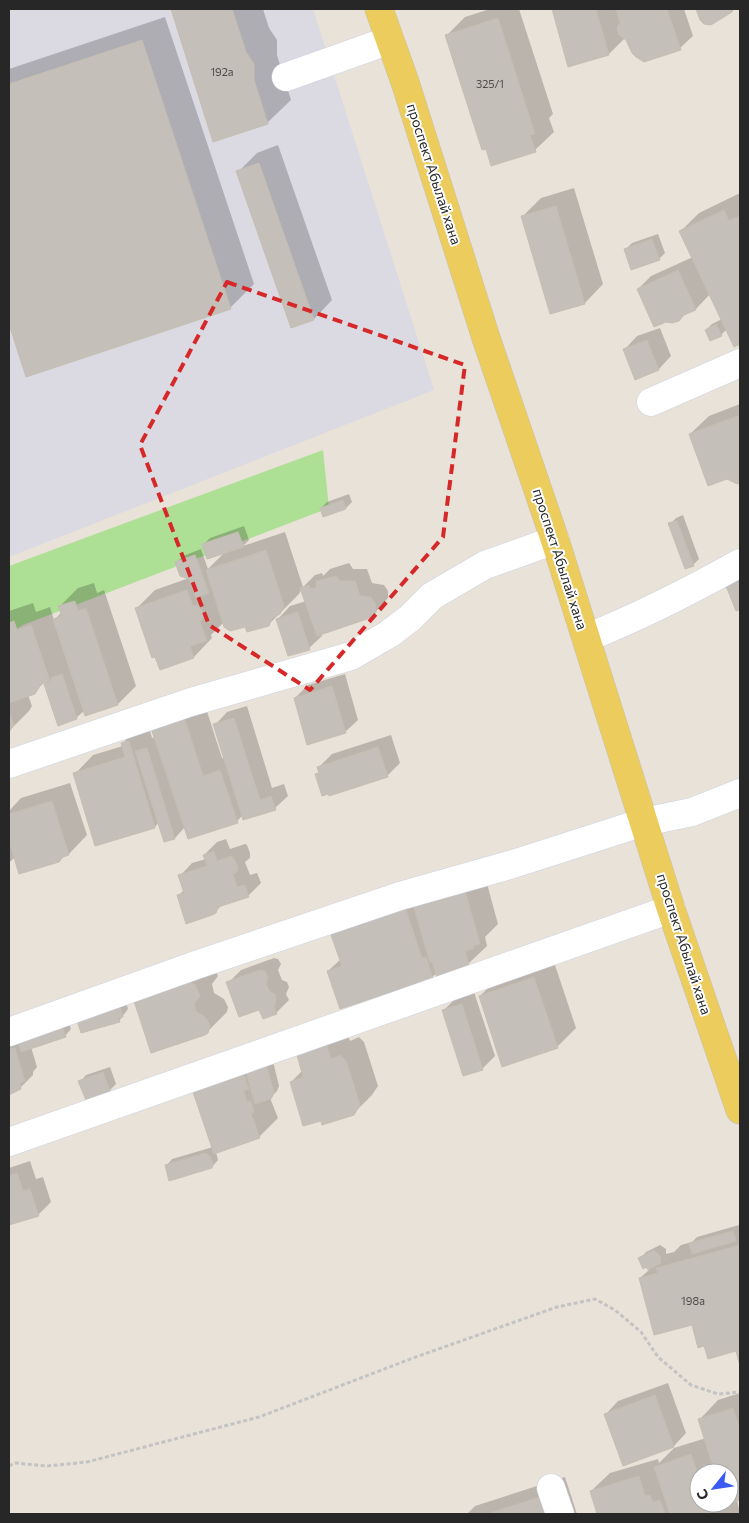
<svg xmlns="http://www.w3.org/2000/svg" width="749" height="1523" viewBox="0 0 749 1523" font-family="Commissioner,sans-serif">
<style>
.industrial{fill:#dbd9e1}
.green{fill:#addf95}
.shadow{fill:#0003;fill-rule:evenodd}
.building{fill:#c4bfb8;stroke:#c4beb2}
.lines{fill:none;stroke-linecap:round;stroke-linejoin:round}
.minor-casing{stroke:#ced1e0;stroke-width:29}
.major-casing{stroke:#c3c3c3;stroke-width:29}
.path{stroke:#c3c3c3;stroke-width:3;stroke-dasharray:4 2.5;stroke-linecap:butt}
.minor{stroke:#fff;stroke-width:28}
.major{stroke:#ebcc5c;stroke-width:28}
.marked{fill:none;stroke:#d62828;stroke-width:4;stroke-dasharray:10 6;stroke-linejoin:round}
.labels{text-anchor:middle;stroke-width:4;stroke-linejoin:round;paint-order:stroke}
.number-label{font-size:11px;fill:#4e4d4b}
.street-label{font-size:14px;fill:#272727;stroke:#fff}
</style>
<rect width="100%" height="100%" fill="#e9e2d8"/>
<path class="industrial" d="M9,9H313L434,390L9,557Z"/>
<path class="green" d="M323,450L329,508L23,625L9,634V566Z"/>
<path class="shadow" d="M172,9H263L269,28L277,40V55L291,100L267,123L214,140Z
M490,9H519L553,114L549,118L554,132L535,150L487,147L446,36L465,17Z
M554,9H684L693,36L680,48L625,38L609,54L569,65Z
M165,17L254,284L230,308L27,375L9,320V69Z
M278,145L332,300L314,319L238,172L257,153Z
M574,188L603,284L585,303L522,217L541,198Z
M740,193V343L734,345L727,329L721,335L706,330L712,324L722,319L710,294L696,309L685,313L638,289L651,276L693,257L681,231L699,213Z
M658,234L665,253L659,259L626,249L632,243Z
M660,328L671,356L659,369L625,349L637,336Z
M740,404V482L737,483L690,434L709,416Z
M349,494L352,502L346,508L324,515L321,508L327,502Z
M683,515L699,559L693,565L670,524L676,518Z
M244,526L249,540L243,546L285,532L303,587L315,575L322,573L323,576L330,569L349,563L353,569H367L372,583L384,585L388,591V598L372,616L321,633L322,636L309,648L278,619L290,606L306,601L302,588L299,594L268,625H246L224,622L211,635L212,638L194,657L136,609L155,590L189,578L177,562L183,556L201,549L208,569L225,552L204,544L210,538Z
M740,574V608L736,610L728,586Z
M94,583L97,593L104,590L136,686L118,704L85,710L76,718L59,724L45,682L34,692L28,695L32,706L29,711L9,731V611L33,603L36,612L50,607L54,620L62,612L60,606L78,588Z
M345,674L358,720L345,732L295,698L308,685Z
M203,699L222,758L225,757L215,725L227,712L247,706L272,788L284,784L288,796L275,808L243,815L237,821L185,827L175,838L165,841L159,822L155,827L96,845L75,774L93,755L123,746L122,744L141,725L148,723L152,738L156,737Z
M391,735L400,763L387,776L317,775L320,771L319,767L332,754Z
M70,783L87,835L69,854L15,857L9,863V811L21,798Z
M226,839L230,849L245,844L247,845L250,853V858L245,862L250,875L257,873L261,883L248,896L223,904L215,912L178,896L184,890L180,876L192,863L206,859L204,855L217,842Z
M483,869L498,924L485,937L487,946L468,964L458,967L453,972L437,973L432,977L328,971L341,959L332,932Z
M274,958L278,959L281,964L278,970L282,980L287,982L289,987L286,994L289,1000L276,1013L260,1008L228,983L241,970Z
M553,959L576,1028L557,1047L480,996L499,977Z
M214,967L218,976L212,984L214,993L224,999L228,1007L227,1012L205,1034L153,980Z
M474,992L495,1056L482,1069L443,1011L456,998Z
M125,999L128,1009L119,1021L82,1031Z
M67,1017L71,1029L65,1036L31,1047L37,1067L33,1072V1075L20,1088L9,1093V1041Z
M346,1028L350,1041L359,1037L364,1042L378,1086L372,1095L353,1114L291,1082L303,1070L298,1056L317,1037Z
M273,1061L279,1086L277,1091L270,1098L278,1118L259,1137L216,1152L218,1160L212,1167L166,1166L172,1159L213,1147L194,1093L213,1074Z
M110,1067L116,1084L110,1090L80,1082L86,1075Z
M30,1161L36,1179L43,1177L51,1202L38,1215L9,1224V1168Z
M739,1225L740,1229V1361L737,1349L705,1345L692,1323L640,1278L649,1270L640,1259L646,1252L660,1245L666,1249V1254L674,1252L681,1245L692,1242L697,1237Z
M668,1383L686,1433L674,1446L624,1464L606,1414L618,1401Z
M740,1393V1499L737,1500L740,1514H598L591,1491L610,1473L658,1459L659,1463L674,1448L706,1438L700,1419L718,1400ZM699,1473H729V1503H699Z
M565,1477L577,1514H467L475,1506Z"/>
<path class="building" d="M171,9H232L246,52L254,64V80L268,124L213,142Z
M552,9H596L609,55L568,67Z
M620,9H667L681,50L644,62L636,57L632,53L626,40L619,35L617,29L618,25L620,23L616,10Z
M696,9H733L732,12L711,25L704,24L700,20Z
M498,18L535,134L530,135L536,152L491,166L486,149L482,150L445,35Z
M142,40L231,309L26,377L9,324V84Z
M259,163L314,320L291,328L236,171Z
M556,206L585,304L550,314L521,216Z
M724,210L729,221L740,216V286H739L740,290V344L734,347L679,231Z
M652,239L660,260L631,270L624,249Z
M678,270L696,310L684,315L679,321L672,323L666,322L654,327L637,289Z
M716,324L722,336L710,341L705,330Z
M647,340L659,370L635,380L623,349Z
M740,415V483L737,484L727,479L708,486L689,434Z
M343,500L346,509L323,517L320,508Z
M677,521L694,566L685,569L668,523Z
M238,532L244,547L207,559L202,544Z
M266,550L284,606L280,614L272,618L269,626L247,632L245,627L230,631L224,627L206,570Z
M195,555L209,593L196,598L189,579L180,576L175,562Z
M336,576L340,581H355L360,596L371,597L376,605V612L373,617L317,636L300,588L309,585L311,589L316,588V581Z
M740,581V610L736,611L726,586Z
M187,590L193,606L197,605L203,612L204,617L200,622L207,641L190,646L194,658L160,670L155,657L152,658L135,608Z
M75,601L78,611L86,608L118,705L85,716L53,619L62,616L58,606Z
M298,612L310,650L288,656L276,619Z
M14,621L17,630L31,625L50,681L41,684L35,694L9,703V623Z
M62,674L77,719L58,726L44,684L52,681L51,678Z
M332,686L346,733L307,745L294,698Z
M9,711L14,725L9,732Z
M184,717L203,776L220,770L238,823L188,839L151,728Z
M234,718L260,800L271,796L276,810L243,820L213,724Z
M129,741L155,828L95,846L73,773L125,757L121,743Z
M378,747L388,777L329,796L328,794L322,796L315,774L319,773L317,767Z
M147,748L175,839L164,842L135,751Z
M52,801L69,855L63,857L59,862L19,874L9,841V814Z
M214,851L217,861L231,856L234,858L238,867L237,872L233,874L237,887L245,885L249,897L218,907L216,913L212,915L186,924L177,895L184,893L178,875L207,866L203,855Z
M464,887L480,944L474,945L473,949L465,951L469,965L453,970L454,973L437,978L432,962L430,963L412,901Z
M405,907L422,958L426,957L433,978L340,1009L327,971L342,966L330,932Z
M260,970L265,971L268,978L266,984L270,992L275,994L276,1000L274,1007L277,1014L263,1019L259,1010L239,1017L226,982Z
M534,977L558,1048L502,1067L479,996Z
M187,980L195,985L200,996L194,1004L196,1011L206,1018L210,1026L208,1033L205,1035L151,1053L133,998Z
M119,1004L123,1017L118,1018L120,1022L81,1033L76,1017Z
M462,1004L483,1070L463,1076L442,1010Z
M61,1023L66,1037L21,1052L17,1038Z
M327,1046L331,1059L340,1055L346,1061L360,1105L354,1115L322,1125L321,1121L303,1126L290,1082L303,1077L297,1055Z
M15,1048L25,1081L20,1083L21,1089L9,1095V1049Z
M267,1067L274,1093L271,1099L255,1104L246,1072Z
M103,1072L110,1091L86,1100L78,1081Z
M244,1075L249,1089L244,1091L247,1102L251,1101L254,1112L251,1113L260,1138L214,1154L193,1092Z
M205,1153L210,1156L213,1163L212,1168L169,1181L165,1165Z
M17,1173L23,1191L30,1189L39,1216L9,1225V1176Z
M733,1231L736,1241L692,1254L689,1243Z
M740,1245V1366L736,1351L708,1359L704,1346L698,1348L692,1325L654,1335L639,1278L658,1273L656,1268Z
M654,1250L660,1256L661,1263L648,1270L646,1267L643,1269L638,1258Z
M655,1395L674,1447L623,1466L604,1414Z
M733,1408L740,1429V1500L725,1505V1503H729V1473H715L698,1419Z
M691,1454L699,1477V1503H708L712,1514H670L654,1467Z
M639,1476L645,1496L650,1495L653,1502L660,1500L665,1514H597L590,1491Z
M546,1495L553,1514H487Z"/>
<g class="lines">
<defs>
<path id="minor" d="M286,77L390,40
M651,402L740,363
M586,638C639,617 690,591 740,563
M9,764L191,702L351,656L389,634L410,618L432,596L485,565L555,540
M9,1032L196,965L400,896L513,864L644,822L692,812L740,793
M9,1142L671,909
M551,1488L560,1514"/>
<path id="major" d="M379,9L405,82L486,338L555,540L671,909L740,1110"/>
</defs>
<use href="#minor" class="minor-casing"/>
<use href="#major" class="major-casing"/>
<path class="path" d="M9,1466L15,1463L47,1466L87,1462L259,1417L413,1358L557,1307L595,1299L615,1310L641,1332L658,1357L691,1385L718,1394L740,1392"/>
<use href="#minor" class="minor"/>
<use href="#major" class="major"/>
</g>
<path class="marked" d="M227,282L465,365L443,537L310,690L209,625L140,445Z"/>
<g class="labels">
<g class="number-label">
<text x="222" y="76">192а</text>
<text x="490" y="88">325/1</text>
<text x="693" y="1305">198а</text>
</g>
<g class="street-label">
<text transform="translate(434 174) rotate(72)" y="5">проспект Абылай хана</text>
<text transform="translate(560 559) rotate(72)" y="5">проспект Абылай хана</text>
<text transform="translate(684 944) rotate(72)" y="5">проспект Абылай хана</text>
</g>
</g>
<rect width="749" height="1523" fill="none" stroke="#272727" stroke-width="20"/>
<g transform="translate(714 1488) rotate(240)"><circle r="24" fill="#ffffff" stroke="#a9a9a9"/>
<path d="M0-4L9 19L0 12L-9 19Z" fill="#3b5af3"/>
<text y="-8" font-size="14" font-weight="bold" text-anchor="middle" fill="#272727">С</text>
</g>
</svg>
